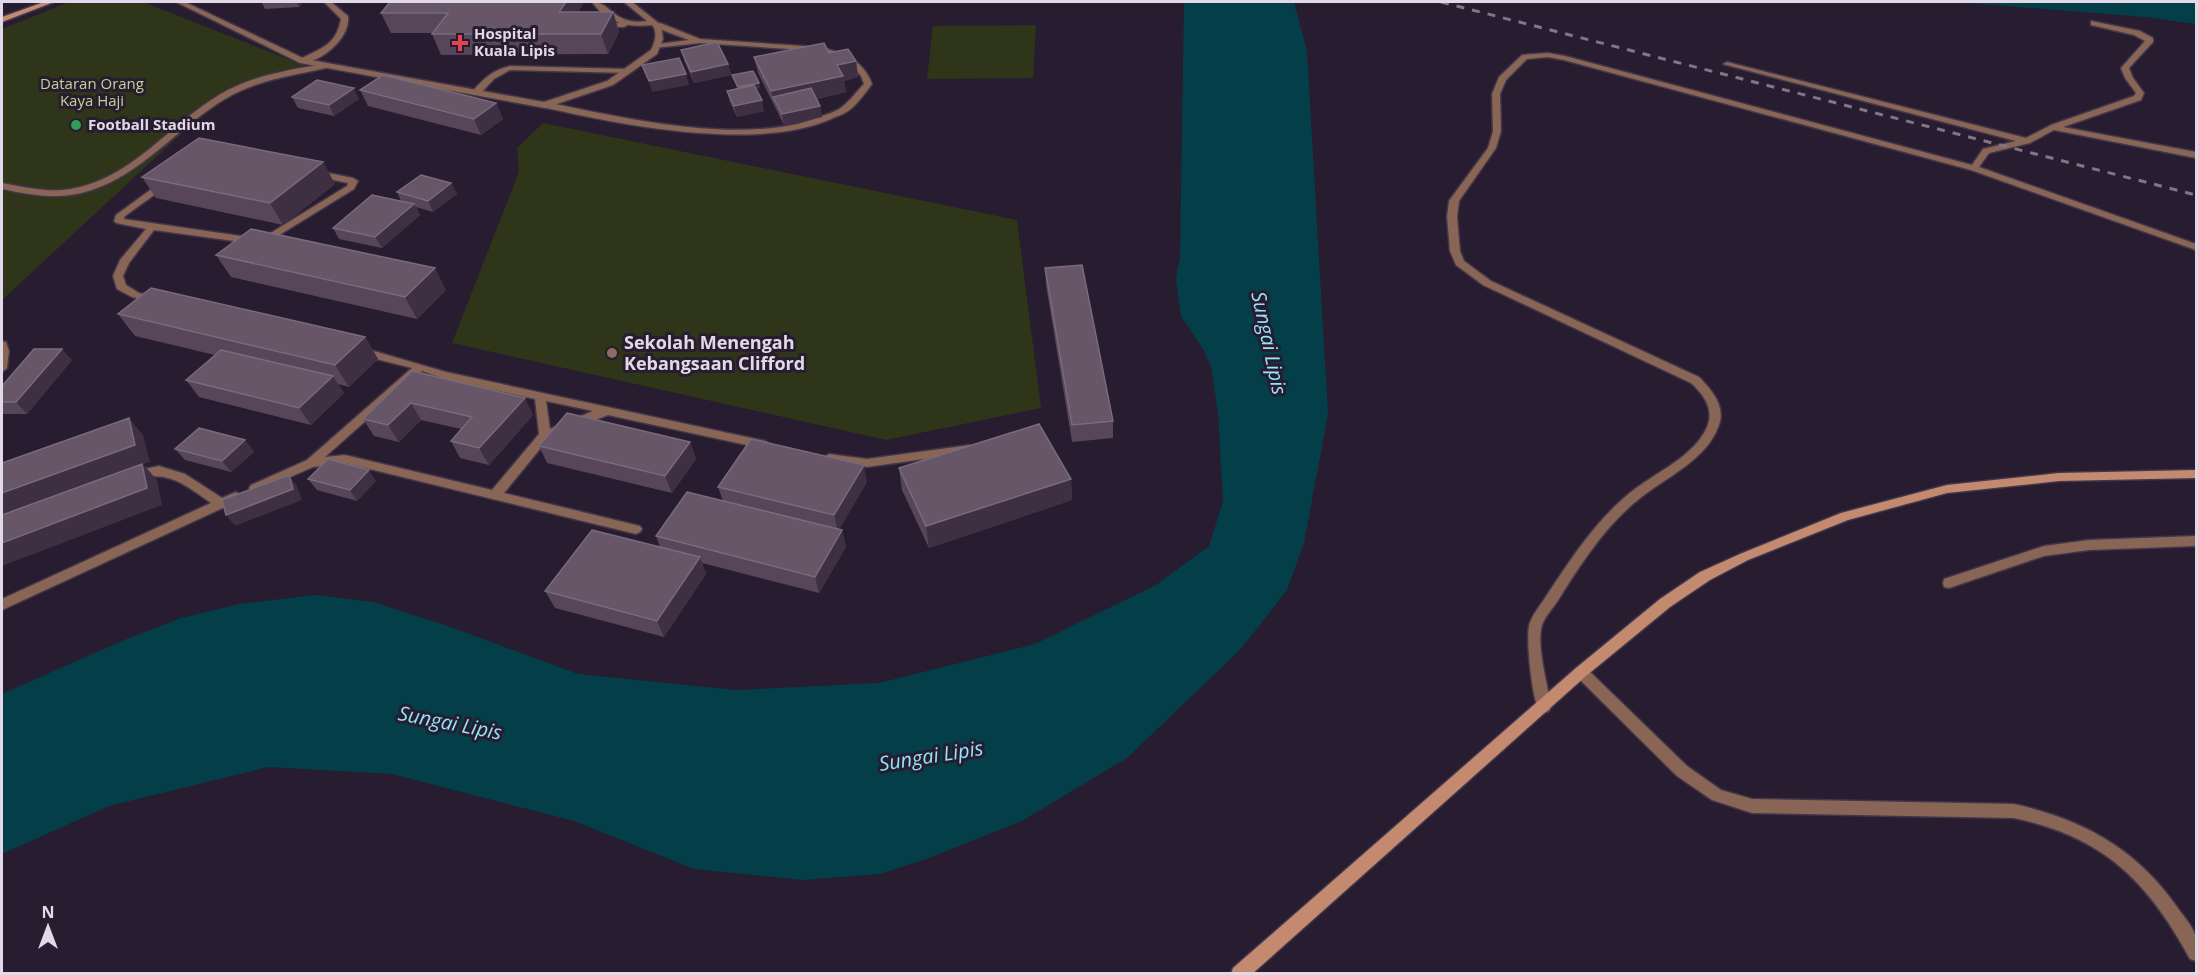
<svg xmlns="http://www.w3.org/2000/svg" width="2198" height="975" viewBox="0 0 2198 975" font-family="'Open Sans',sans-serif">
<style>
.green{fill:#2e3519}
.water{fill:#043e49}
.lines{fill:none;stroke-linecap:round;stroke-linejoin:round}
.lane-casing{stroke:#42364a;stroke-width:3}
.street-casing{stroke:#42364a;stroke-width:3}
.secondary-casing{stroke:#42364a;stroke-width:3}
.lane{fill:#886554;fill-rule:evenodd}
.street{fill:#886554;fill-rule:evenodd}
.secondary{fill:#c38a70;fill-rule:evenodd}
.rail{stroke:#807687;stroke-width:3;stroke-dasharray:8 8;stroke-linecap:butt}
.wall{fill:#574659}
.shaded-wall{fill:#3e2f42}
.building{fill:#665668;stroke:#796a7c;stroke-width:1.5}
.health-dot{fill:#e0444e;stroke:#281c30;stroke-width:2}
.leisure-dot{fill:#2e9e5b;stroke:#281c30;stroke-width:2}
.education-dot{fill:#8d6e63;stroke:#281c30;stroke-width:2}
.labels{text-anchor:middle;stroke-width:6;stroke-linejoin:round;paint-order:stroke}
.far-poi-label{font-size:15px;font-weight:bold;fill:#e1d9e7;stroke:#281c30;text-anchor:start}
.far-park-label{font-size:15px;fill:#c2d494;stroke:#281c30}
.poi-label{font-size:18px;font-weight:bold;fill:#e1d9e7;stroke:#281c30;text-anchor:start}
.water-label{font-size:20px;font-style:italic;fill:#91e6fb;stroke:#281c30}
</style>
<rect width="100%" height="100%" fill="#281c30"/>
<path class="green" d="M69,2H143L308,67L235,84L2,300V29Z
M1036,25L1033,78L927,79L933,26Z
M543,123L1017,220L1041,408L886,440L452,343L519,172L517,148Z"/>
<path class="water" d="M1184,2H1294L1307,51L1328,414L1304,543L1287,590L1240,650L1127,758L1022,821L929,858L880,874L803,880L694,869L574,821L392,774L268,767L109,806L2,854V694L124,640L181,618L239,604L315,595L373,602L448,626L578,674L736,690L879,683L1035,644L1156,585L1209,546L1223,501L1218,413L1211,366L1203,349L1181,316L1176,279L1180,256Z
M1956,2H2196V24L2145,17Z"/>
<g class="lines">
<defs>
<path id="lane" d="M324,2H331L348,16C351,38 320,64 300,63V59C322,48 336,45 341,19Z
M598,23H624L628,25L624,27H598Z
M654,23H660L700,39L818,47C842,52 863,59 872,84C865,93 857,105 848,111C843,115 836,116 831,119C755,152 622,125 542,107V103L545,102C626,118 748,148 825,115C831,113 837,111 842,107C850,101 857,91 864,84L861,76L852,66L839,58L818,51L700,43L655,48V44H658L689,40L654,27Z
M323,64L327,66L326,68C291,76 256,80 225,99C171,131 129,192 61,196C41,197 21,193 2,189V183C24,187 48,193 70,189C130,180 169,125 219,95C250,76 288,70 323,64Z
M510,66L628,69L632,71L628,73L510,70L494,79L479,95H473V91C484,78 493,70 510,66Z
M208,152H225L353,178L358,181L354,189L263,245L154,230L129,263L123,276L126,285L139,293L161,298L162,300L157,303L132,297L117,289L113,276L120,260L146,229L116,223L114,221L116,215L194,158ZM209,158H225L348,183L347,186L261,239L124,219L125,216L200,162Z
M2,341L6,342L9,351L7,368L2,372Z
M360,347L446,372L765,441L771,445L765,449L608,415L549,438L504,493L640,526L642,529L640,532L636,534L345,463L313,467L259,491H251L249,488L251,485L307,460L412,368L356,354L355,351ZM422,371L445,379L535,399L539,434L492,490L345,455L325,457ZM546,401L593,411L550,429Z
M970,445L976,449L974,452L867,467L829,462L823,458L829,454L867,459Z
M159,466L185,474L222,498L236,492L242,497L240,500L2,610V599L211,503C184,484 169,470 134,479L128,475L134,471Z
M2196,536V546L2089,550L2044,556L1949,588L1944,587L1943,583L1944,579L2044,546L2089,540Z
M1581,666L1586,668L1687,766L1721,790L1752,799L2014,804C2082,819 2136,848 2177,907C2183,916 2194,927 2196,938C2198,944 2196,954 2196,961L2190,959C2147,880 2103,837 2014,818L1752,813L1712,800L1677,776L1576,676L1574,672L1576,668Z"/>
<path id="street" d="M176,2H185L305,59L544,102L607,81L651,50C655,42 658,32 652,25C627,28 606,22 592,2C612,2 613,26 647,21L624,2H632L661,25L663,39L657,54L613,85L545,108L300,63Z
M2091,21L2140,31L2153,38V42L2129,68L2133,78L2144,93L2141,100L2063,127L2196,152V158L2054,130L2030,143L1989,153L1979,167L2196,244V250L1971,170L1564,60L1548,57L1527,59L1506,80L1500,94L1501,131L1496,148L1459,201L1457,217L1460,251L1464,261L1491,281L1699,377C1711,389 1726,406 1719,425C1707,460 1666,477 1639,499C1605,526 1580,565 1557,602C1552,609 1545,617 1542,625C1536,646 1548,685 1551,707L1549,711L1544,713L1539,711C1532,697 1526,641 1529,626C1531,616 1540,606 1545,598C1570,560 1596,520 1631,492C1656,472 1694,457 1707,427C1715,409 1703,394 1691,383L1483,285L1456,265L1450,251L1447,217L1449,201L1488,148L1493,131L1492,94L1499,77L1522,55L1548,53L1565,56L1972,165L1983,149L2016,141L1723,64L1727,62L2026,138L2051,125L2134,96L2136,93L2125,78L2121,68L2145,41L2134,35L2091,25Z"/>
<path id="secondary" d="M44,2H54L2,22V17Z
M2196,470V478L2059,481L1947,493L1848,520L1748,560L1710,580L1670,607L1586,676L1252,974H1231L1233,968L1576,668L1660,599L1700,572L1740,554L1841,513L1947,485L2059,473Z"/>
</defs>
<use href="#lane" class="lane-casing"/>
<use href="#street" class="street-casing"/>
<use href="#secondary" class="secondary-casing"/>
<use href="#lane" class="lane"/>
<use href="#street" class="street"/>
<use href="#secondary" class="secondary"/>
<path class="rail" d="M1441,2L2196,195"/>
</g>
<path class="wall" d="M303,2L299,7L265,9L262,3Z
M584,2L578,12H613L619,32L608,54L441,55L432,34L433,33H391L381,13Z
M681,50L728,64L731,75L694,83L684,60Z
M829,53L856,61L858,77L844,81L846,92L817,99L820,106L822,117L784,125L758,73L754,57Z
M732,75L760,88L756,89L764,111L737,117L730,102L727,91L737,88Z
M360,90L496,103L503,119L481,135L368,106Z
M292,97L359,99L334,116L298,108Z
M323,162L335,184L283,225L156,198L142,177Z
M451,183L457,194L433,212L416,207L420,215L382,248L339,239L333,228L401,201L397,192Z
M216,255L446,290L417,319L231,277Z
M1045,268L1113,421V438L1072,442L1046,285Z
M118,314L365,337L378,359L349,387L338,384L344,393L311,425L199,397L186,380L215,355L135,336Z
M72,360L27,414H2V386Z
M412,371L533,415L489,465L460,458L451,441L461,429L421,420L399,442L374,436L363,419Z
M245,440L254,452L231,472L185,460L175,449Z
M690,442L696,459L672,493L547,463L539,446Z
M899,468L1071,479L1072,500L929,548L902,490Z
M308,479L376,481L357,501L317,490Z
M867,482L839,529L842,530L846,547L819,593L702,563L706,574L664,637L555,608L545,591L660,547L656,536L723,501L718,487Z"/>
<path class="shaded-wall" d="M296,2H303L299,7Z
M566,2H584L566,33L559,12Z
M613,12L619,32L608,54L601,34Z
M856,61L858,77L844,81L846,92L778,107L773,97L771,91L837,65Z
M728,64L731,75L694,83L691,72Z
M686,74L689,85L652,92L649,81Z
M759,83L760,88L739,93L738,87Z
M354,88L359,99L334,116L329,105Z
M762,100L764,111L737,117L734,106Z
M496,103L503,119L481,135L474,119Z
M820,106L822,117L784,125L782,114Z
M323,162L335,184L283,225L270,203Z
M451,183L457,194L433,212L428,201Z
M414,204L420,215L382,248L375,237Z
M435,268L446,290L417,319L405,297Z
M365,337L378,359L349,387L335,365Z
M62,349L72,360L27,414L16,402Z
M333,376L344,393L311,425L299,408Z
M525,398L533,415L489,465L479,448Z
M411,403L421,420L399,442L388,425Z
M129,418L143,435L150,462L143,464L157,480L162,505L2,566V493Z
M245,440L254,452L231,472L222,461Z
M690,442L696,459L672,493L665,476Z
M864,465L867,482L838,532L834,515Z
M369,470L376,481L357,501L350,490Z
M289,475L297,486L302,500L235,526L226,515Z
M1071,479L1072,500L929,548L926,526Z
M842,530L846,547L819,593L815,577Z
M700,557L706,574L664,637L657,621Z"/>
<path class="building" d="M390,2H566L559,12H613L601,34H432L448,13H381Z
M717,42L728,64L691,72L681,50Z
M824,43L829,53L848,49L856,61L837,65L843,76L771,91L754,57Z
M679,58L686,74L649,81L642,65Z
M753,71L759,83L738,87L732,75Z
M383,75L496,103L474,119L360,90Z
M317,80L354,88L329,105L292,97Z
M754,85L762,100L734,106L727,91Z
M811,88L820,106L782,114L773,97Z
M199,138L323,162L270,203L142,177Z
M421,175L451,183L428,201L397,192Z
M372,195L414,204L375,237L333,228Z
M251,229L435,268L405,297L216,255Z
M1082,265L1113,421L1072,425L1045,268Z
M151,288L365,337L335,365L118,314Z
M34,349H62L16,402H2V386Z
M221,350L333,376L299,408L186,380Z
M412,371L525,398L479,448L451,441L472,417L411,403L388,425L363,419Z
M567,413L690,442L665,476L539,446Z
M129,418L135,445L2,493V463Z
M1039,424L1071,479L926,526L899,468Z
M199,428L245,440L222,461L175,449Z
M751,439L864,465L834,515L718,487Z
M328,459L369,470L350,490L308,479Z
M142,464L147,488L2,543V515Z
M289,475L293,489L226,515L222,500Z
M687,492L842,530L815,577L656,536Z
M592,530L700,557L657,621L545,591Z"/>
<path class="health-dot" d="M457 34h6v6h6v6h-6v6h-6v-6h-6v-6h6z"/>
<circle class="leisure-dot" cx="76" cy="125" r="6"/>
<circle class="education-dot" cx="612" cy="353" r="6"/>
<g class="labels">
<g class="far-poi-label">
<text x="474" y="39">Hospital<tspan x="474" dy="17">Kuala Lipis</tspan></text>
<text x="88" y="130">Football Stadium</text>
</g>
<g class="far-park-label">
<text x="92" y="89">Dataran Orang<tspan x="92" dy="17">Kaya Haji</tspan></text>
</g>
<g class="poi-label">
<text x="624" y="349">Sekolah Menengah<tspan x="624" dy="21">Kebangsaan Clifford</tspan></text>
</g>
<g class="water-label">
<text transform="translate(1269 343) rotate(78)" y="7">Sungai Lipis</text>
<text transform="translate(450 723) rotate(11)" y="7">Sungai Lipis</text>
<text transform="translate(931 756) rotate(-9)" y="7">Sungai Lipis</text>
</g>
</g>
<rect width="2198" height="975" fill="none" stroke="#e1d9e7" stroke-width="6"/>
<g transform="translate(48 927)" stroke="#281c30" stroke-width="4.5" paint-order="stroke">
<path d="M0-4.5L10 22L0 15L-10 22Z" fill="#e1d9e7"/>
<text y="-9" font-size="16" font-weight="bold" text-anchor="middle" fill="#e1d9e7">N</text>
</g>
</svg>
